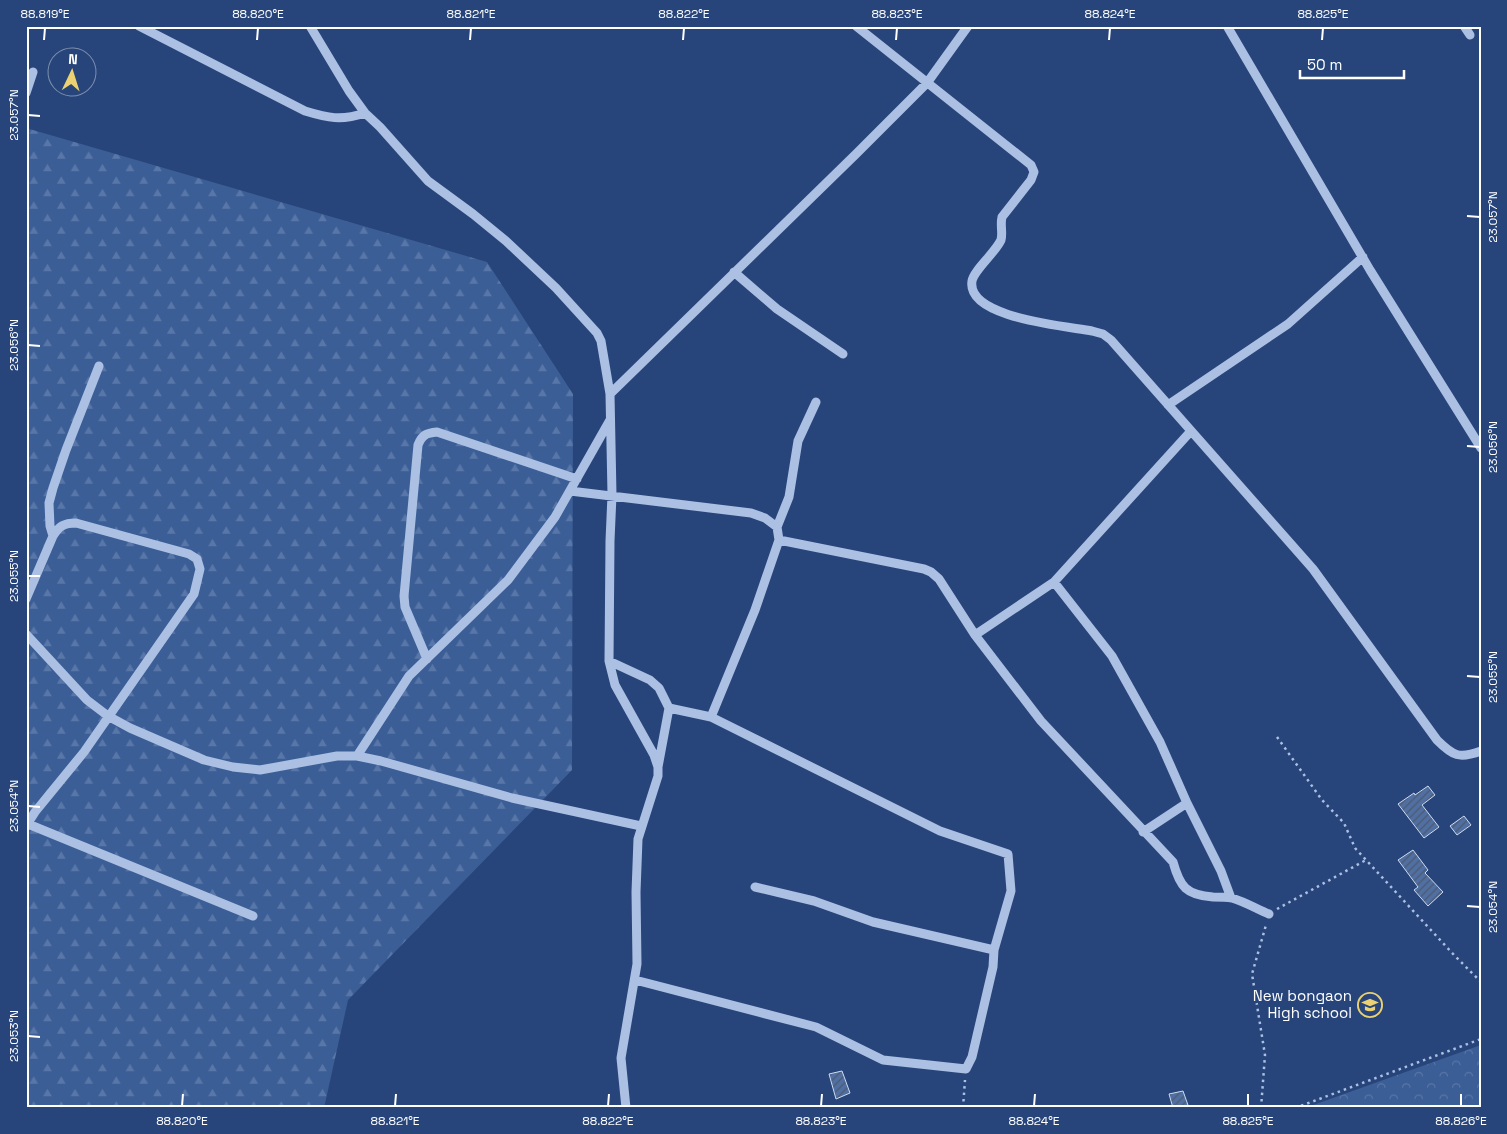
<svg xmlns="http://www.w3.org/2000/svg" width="1507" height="1134" viewBox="0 0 1507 1134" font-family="'Space Grotesk',sans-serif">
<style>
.forest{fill:url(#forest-firs)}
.park{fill:url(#park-crowns)}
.building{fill:url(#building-hatch);stroke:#cddcf3}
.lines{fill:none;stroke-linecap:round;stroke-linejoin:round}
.path{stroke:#abc0e3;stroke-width:2.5;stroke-dasharray:2.5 4;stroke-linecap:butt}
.minor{stroke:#abc0e3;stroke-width:9}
.ticks{fill:none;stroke:#fff;stroke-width:2}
.labels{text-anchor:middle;stroke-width:5;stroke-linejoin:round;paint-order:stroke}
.poi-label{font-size:15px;fill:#fff;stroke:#27457a;text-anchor:end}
.neatline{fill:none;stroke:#fff;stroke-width:2}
.ticks-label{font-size:12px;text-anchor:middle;fill:#fff}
</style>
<defs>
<pattern id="forest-firs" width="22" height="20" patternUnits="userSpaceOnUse" patternTransform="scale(1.25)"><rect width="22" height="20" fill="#3b5e97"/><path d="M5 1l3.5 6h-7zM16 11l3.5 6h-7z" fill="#5876a7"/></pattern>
<pattern id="park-crowns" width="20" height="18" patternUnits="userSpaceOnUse" patternTransform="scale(1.25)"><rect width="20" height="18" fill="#3b5e97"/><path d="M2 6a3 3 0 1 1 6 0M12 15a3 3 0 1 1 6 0" fill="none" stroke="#5876a7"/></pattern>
<pattern id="building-hatch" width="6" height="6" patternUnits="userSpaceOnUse" patternTransform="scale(1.25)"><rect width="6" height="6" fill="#506fa3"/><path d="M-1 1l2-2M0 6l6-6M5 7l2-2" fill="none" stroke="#4e5a6f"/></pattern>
</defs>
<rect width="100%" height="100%" fill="#27457a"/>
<path class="forest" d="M26,128L487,262L573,394L572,770L348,1000L324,1108H26Z"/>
<path class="park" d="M1481,1045V1108H1305Z"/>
<path class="building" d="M1428,786L1435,795L1422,805L1439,827L1424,838L1398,804L1414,793L1415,795Z
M1464,816L1471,825L1457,835L1450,826Z
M1413,850L1428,870L1425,873L1443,892L1428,906L1414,890L1418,887L1398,860Z
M842,1071L850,1093L836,1099L829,1074Z
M1183,1091L1189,1108H1173L1169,1094Z"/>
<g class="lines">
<path class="path" d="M1277,737L1322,800L1344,823L1355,848L1454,955L1481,982
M1277,909L1366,860
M963,1108L965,1080
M1261,1108L1265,1055L1252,974L1266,925
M1295,1108L1481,1039"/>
<path class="minor" d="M139,26L305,111C328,118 341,121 365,113
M310,26L349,91L365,113L380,127L428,181L473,214L506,241L556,288L597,333L601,341L610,394L612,495L610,541L609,661L615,685L654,755L658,767V776L638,839L636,892L637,964L621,1058L626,1108
M856,26L1031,165L1034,172L1031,180L1002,217C1000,225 1003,233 1001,240C995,253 974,270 972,281C966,318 1066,326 1092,331L1103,334L1111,340L1313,569L1437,740C1453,756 1459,759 1481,751
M1227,26L1370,270L1481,448
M1464,26L1470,35
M26,93L33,72
M734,272L777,309L843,354
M610,394L856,154L927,83L968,26
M1168,405L1288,324L1363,257
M570,491L751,513L765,518L777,527L779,540L924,569L931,572L939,579L975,635L1041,721L1173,862C1180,887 1186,895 1213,897C1219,897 1226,897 1232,898C1245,902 1257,909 1269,914
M777,527L789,497L798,441L816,402
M53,536L50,526L49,503L53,488L66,450L99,366
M1054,582L1112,656L1160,742L1187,803L1221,871L1231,898
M26,599L53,536C59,526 64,523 76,523L189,554L197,559L200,569L194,594L84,752L35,812L26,826
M26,634L87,700L108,716L130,728L204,760L233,767L260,770L337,756H357L381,761L512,798L641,826
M975,635L1054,582L1191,431
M427,659L405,607L404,596L418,445C422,435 426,433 437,432L577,479
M609,661L650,680L659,688L669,708L658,767
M711,717L755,610L779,540
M357,756L409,676L508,580L555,517L610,420
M28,824L253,916
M1143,832L1187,803
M755,887L814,901L873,922L994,950
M635,980L816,1027L883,1060L966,1069L972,1057L993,967L994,950L1011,891L1008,854L940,831L711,717L669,708"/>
</g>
<path class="ticks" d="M44,40L45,28M257,40L258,28M470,40L471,28M683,40L684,28M896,40L897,28M1109,40L1110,28M1322,40L1323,28M28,115L40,116M1467,216L1480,217M28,345L40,346M1467,446L1480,447M28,576H40M1467,676L1480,677M28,806L40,807M1467,906L1480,907M28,1036L40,1037M182,1106L183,1094M395,1106L396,1094M608,1106L609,1094M821,1106L822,1094M1034,1106L1035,1094M1248,1106V1094M1461,1106V1094"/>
<defs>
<symbol id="school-ring" viewBox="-11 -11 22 22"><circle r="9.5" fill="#27457a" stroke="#ebd171" stroke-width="1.5"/><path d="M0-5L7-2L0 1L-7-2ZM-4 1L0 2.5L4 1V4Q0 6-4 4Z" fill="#ebd171"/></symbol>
</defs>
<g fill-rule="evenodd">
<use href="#school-ring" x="1356" y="991" width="28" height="28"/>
</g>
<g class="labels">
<g class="poi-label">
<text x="1352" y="1001">New bongaon<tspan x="1352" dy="17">High school</tspan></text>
</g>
</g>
<rect width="1507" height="1134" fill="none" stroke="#27457a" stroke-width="55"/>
<g transform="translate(72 72) rotate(4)"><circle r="24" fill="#27457a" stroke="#7d8faf"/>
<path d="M0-4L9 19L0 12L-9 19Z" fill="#ebd171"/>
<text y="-8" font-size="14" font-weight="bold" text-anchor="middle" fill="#ffffff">N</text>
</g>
<path d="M1300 70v8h104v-8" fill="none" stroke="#ffffff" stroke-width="2.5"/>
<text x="1307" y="70" font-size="15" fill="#ffffff" stroke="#27457a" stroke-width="4" paint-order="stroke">50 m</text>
<rect x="28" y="28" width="1452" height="1078" class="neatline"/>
<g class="ticks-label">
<text x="45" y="18">88.819°E</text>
<text x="258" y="18">88.820°E</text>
<text x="471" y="18">88.821°E</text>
<text x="684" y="18">88.822°E</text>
<text x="897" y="18">88.823°E</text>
<text x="1110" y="18">88.824°E</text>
<text x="1323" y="18">88.825°E</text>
<text transform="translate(14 115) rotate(-90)" y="4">23.057°N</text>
<text transform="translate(1493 217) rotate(-90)" y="4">23.057°N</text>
<text transform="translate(14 345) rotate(-90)" y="4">23.056°N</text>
<text transform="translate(1493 447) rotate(-90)" y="4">23.056°N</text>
<text transform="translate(14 576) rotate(-90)" y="4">23.055°N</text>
<text transform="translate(1493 677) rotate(-90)" y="4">23.055°N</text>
<text transform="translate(14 806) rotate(-90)" y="4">23.054°N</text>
<text transform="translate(1493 907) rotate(-90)" y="4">23.054°N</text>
<text transform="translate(14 1036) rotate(-90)" y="4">23.053°N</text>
<text x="182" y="1125">88.820°E</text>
<text x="395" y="1125">88.821°E</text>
<text x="608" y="1125">88.822°E</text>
<text x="821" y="1125">88.823°E</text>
<text x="1034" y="1125">88.824°E</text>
<text x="1248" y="1125">88.825°E</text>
<text x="1461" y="1125">88.826°E</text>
</g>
</svg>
